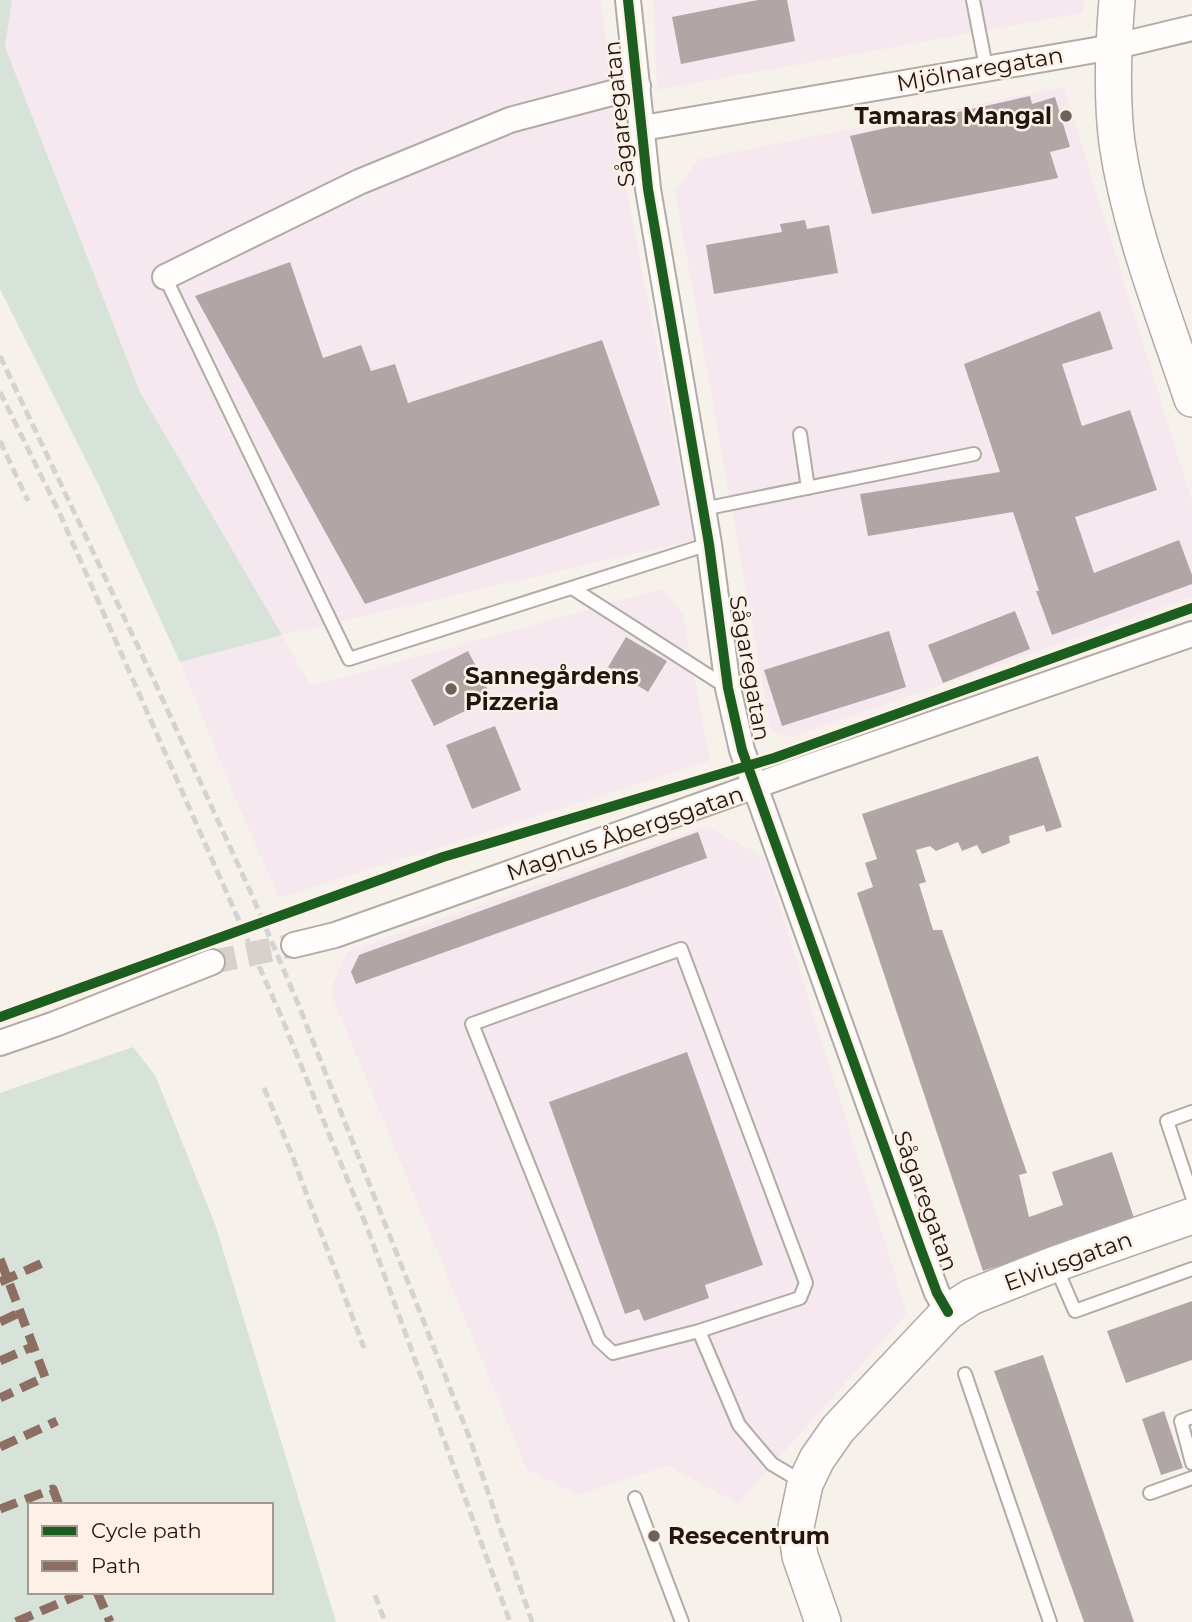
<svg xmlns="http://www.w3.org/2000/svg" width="1192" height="1622" viewBox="0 0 1192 1622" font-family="Montserrat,sans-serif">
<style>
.industrial{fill:#f6e8ef}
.green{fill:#d7e3d8;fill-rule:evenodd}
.building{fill:#b0a6a6}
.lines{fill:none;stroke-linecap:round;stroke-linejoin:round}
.street-tunnel{stroke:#d7d0cb;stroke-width:24;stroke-dasharray:24 12;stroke-linecap:butt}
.lane-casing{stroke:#b2aaa4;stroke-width:16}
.street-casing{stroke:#b2aaa4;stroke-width:28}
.secondary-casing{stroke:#b2aaa4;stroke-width:38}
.lane{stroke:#fefdfc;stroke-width:12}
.street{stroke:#fefdfc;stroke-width:24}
.secondary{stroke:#fefdfc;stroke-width:35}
.rail{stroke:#d5d3d2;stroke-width:5;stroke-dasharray:10 5;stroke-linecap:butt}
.quiet{stroke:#8d6e63;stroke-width:9;stroke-dasharray:18 9;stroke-linecap:butt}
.cycleway-casing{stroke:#fcf0e7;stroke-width:15}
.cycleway{stroke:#1b5e20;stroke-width:10}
.poi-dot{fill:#6c635d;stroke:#fcf0e7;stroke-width:2.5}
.labels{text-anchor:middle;stroke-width:5;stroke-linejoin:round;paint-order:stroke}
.street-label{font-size:23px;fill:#211710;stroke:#fcf0e7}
.poi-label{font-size:23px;font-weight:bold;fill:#211710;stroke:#fcf0e7;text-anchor:start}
</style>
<rect width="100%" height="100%" fill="#f7f1ec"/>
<path class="industrial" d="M12,0H601L618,145L694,540L282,635L311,686L663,589L683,614L710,761L279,898L238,805L180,662L281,634L140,392L5,47Z
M653,0H1085L1082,13L657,90Z
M1064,87L1192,502V597L792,737L771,730L675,191L699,159Z
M706,826L764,857L907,1313L738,1504L668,1466L577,1495L527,1470L330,991L347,952Z"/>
<path class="green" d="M0,0H12L5,47L140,392L282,635L180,662L100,488L0,289Z
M133,1047L155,1075L215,1224L336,1622H0V1093ZM30,1505H271V1592H30Z"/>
<path class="building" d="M758,0H787L795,41L681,64L672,17Z
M1030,96L1032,104L1055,97L1070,147L1050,152L1058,178L872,214L850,136Z
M805,220L807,229L829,225L838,273L714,294L706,245L782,232L780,224Z
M290,262L323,358L361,345L371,371L395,364L408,403L602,340L660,505L365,604L195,296Z
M1100,311L1113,349L1062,364L1082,426L1130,410L1157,490L1075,517L1094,573L1179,540L1192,575V584L1052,635L1036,591H1039L1013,512L868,536L860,494L1000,472L964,364Z
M1015,611L1030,649L943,683L928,645Z
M889,631L906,687L782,726L764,670Z
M626,637L667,661L648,692L608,667Z
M468,651L492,698L434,726L411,680Z
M495,726L521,790L472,809L446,745Z
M1038,756L1062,827L1046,832L1044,825L1009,836L1010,843L982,854L977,845L962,851L958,842L936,851L930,846L916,850L926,882L919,884L933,930H942L1027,1173L1019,1175L1029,1217L1063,1205L1052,1172L1112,1152L1135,1221L983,1271L857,893L873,887L865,863L877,859L862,814Z
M698,832L707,858L356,984L351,972L359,955Z
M687,1052L763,1265L705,1285L709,1298L644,1321L639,1309L625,1314L549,1102Z
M1192,1301V1360L1126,1383L1107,1331Z
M1043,1355L1134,1622H1084L994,1371Z
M1164,1411L1183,1468L1161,1475L1142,1419Z"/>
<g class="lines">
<path class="street-tunnel" d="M212,962L294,945"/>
<defs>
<path id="lane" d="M973,0L986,67
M165,277L349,659L709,544
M800,434L808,488
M703,509L974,454
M572,588L728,688
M1192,1112L1167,1121L1192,1196
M1055,1265L1075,1311L1192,1269
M699,1331L800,1298L806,1283L681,949L472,1024L599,1340L613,1353L699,1331L739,1425L772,1464L804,1483
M965,1374L1050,1622
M1192,1417L1181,1421L1192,1463
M1150,1493L1192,1478
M635,1498L682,1622"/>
<path id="street" d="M628,0L648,189L709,544L728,688L742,750L921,1250L937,1293L948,1312
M643,128L1113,47L1192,28
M165,277L359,182L510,120L638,86
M294,945L335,935L811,766L1192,634
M0,1043L55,1024L212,962"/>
<path id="secondary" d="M1117,0C1113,48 1111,96 1117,143C1130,231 1164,315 1192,399
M823,1622L800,1556L796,1527L805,1484L817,1459L838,1429L948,1312L971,1297L1055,1264L1192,1216"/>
</defs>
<use href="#lane" class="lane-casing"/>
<use href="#street" class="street-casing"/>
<use href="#secondary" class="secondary-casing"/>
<use href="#lane" class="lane"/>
<use href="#street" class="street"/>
<use href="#secondary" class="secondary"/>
<path class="rail" d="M0,356L152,676L251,893L299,1006L470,1439L532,1622
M0,392L59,512L281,1016L368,1230L510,1622
M0,441L28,501
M264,1088L292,1155L364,1348
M375,1595L385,1622"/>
<path class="quiet" d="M0,1259L45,1377L0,1398
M0,1282L47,1261
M0,1322L21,1312
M0,1361L34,1346
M0,1447L57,1421
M0,1509L53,1489L59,1505
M97,1592L110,1622
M16,1622L85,1592"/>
<defs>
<path id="cycleway" d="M628,0L648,189L709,544L728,688L742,750L921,1250L937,1293L948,1312
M0,1017L443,857L774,758L1192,608"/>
</defs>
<use href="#cycleway" class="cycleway-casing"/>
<use href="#cycleway" class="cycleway"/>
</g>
<g class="poi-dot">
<circle cx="1066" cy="116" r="7"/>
<circle cx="451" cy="689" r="7"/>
<circle cx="654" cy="1536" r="7"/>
</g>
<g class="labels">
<g class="street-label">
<text transform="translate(980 69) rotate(-10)" y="8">Mjölnaregatan</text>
<text transform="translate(619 114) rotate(-96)" y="8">Sågaregatan</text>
<text transform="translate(750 668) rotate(80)" y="8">Sågaregatan</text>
<text transform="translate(625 833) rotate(-19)" y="8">Magnus Åbergsgatan</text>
<text transform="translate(926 1201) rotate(70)" y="8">Sågaregatan</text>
<text transform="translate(1068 1261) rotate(-20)" y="8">Elviusgatan</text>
</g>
<g class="poi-label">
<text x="1052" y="124" text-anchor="end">Tamaras Mangal</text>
<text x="465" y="684">Sannegårdens<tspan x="465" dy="26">Pizzeria</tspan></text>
<text x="668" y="1544">Resecentrum</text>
</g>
</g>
<rect x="28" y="1503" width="245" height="91" fill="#fcf0e7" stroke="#a49991" stroke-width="2"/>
<rect x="42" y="1526" width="35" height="10" fill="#1b5e20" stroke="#a49991" stroke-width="2"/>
<text x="91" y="1538" font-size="21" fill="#211710">Cycle path</text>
<rect x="42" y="1561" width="35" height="10" fill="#8d6e63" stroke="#a49991" stroke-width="2"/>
<text x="91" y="1573" font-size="21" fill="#211710">Path</text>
</svg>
